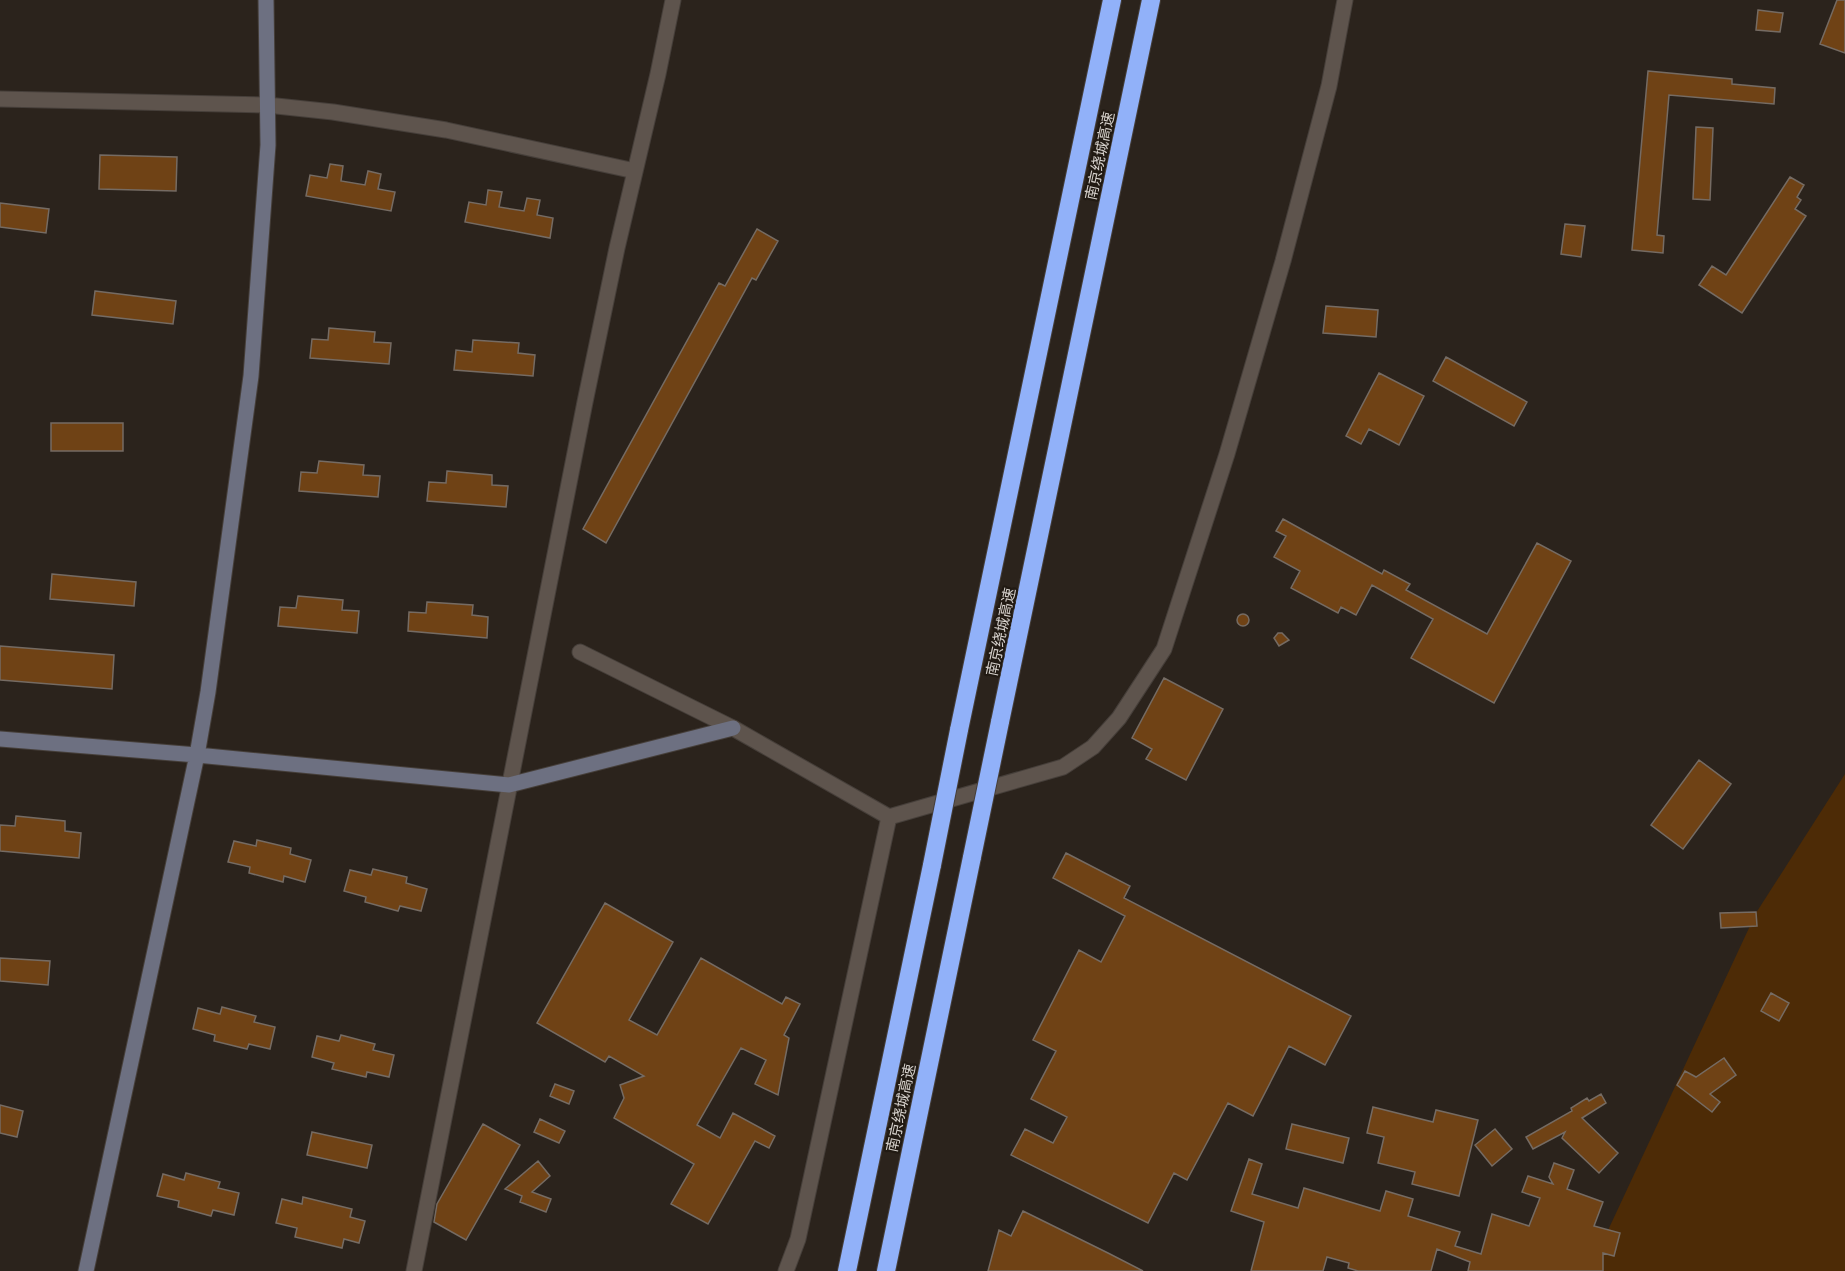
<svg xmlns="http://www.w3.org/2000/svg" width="1845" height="1271" viewBox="0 0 1845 1271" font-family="Merriweather,'Noto Sans SC',serif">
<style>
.green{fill:#4d2b06}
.building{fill:#6f4215;stroke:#756b63;stroke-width:1.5}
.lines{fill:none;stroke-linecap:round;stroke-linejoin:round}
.street-casing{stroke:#463f3a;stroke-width:17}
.secondary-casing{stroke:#463f3a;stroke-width:17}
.highway-casing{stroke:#463f3a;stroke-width:20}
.street{stroke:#5e544d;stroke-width:15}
.secondary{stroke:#6d7081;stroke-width:15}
.highway{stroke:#91b1f9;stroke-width:18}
.highway-bridge-casing{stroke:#463f3a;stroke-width:20;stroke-linecap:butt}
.highway-bridge{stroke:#91b1f9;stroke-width:18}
.labels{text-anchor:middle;stroke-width:4.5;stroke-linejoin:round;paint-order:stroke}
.street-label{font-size:15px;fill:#d6d1cc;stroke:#211a13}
</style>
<rect width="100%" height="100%" fill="#2b231c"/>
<path class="green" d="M1845,774V1271H1589L1756,913Z"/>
<path class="building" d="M1837,0H1845V53L1820,44Z
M1758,10L1783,13L1780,32L1756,30Z
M1648,71L1732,79V84L1775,88L1774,104L1669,95L1657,235L1664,236L1663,253L1632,250Z
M1696,127L1713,128L1710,200L1693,199Z
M100,155L177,157L176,191L99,189Z
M330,164L343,166L341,181L365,185L368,171L381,174L378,189L395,192L391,211L306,196L310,175L327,178Z
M1790,177L1804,185L1797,197L1801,200L1795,209L1806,216L1742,313L1699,285L1712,266L1726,275Z
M488,190L502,192L499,207L524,211L527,198L540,200L537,215L553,218L550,238L465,222L469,202L486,205Z
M0,203L49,209L46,233L0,227Z
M1565,224L1585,226L1581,257L1561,254Z
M757,229L778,241L756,280L752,278L606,543L583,529L719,283L725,286Z
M95,291L176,301L173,324L92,315Z
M1326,306L1378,310L1376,337L1323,333Z
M329,328L375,332L374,342L391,343L389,364L310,358L312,339L328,340Z
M473,340L519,343L518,353L535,355L533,376L454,370L456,350L472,352Z
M1446,357L1527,402L1514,426L1433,381Z
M1379,373L1424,396L1399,445L1369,429L1361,444L1346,436Z
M51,423H123V451H51Z
M319,461L364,465L363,475L380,476L378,497L299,491L301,472L317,473Z
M447,471L492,475V485L508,486L506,507L427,501L429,482L446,483Z
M1283,519L1382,574L1384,570L1410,584L1406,590L1487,634L1537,543L1571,561L1494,703L1411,658L1433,619L1372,585L1356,615L1341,607L1338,613L1291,588L1300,571L1274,557L1286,536L1276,531Z
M52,574L136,582L134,606L50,599Z
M298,596L343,600L342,610L359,611L357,633L278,626L280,607L296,608Z
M427,602L473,605L472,615L488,617L487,638L408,631L409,612L426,613Z
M1237 620a6 6 0 1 1 12 0a6 6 0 1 1-12 0Z
M1278,633H1282L1289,640L1279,646L1274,638Z
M0,646L114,655L112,689L0,680Z
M1164,678L1223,709L1186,780L1146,759L1152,749L1132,738Z
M1699,760L1731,784L1683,849L1651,825Z
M16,816L65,821V831L81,833L79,858L0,851V825L15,826Z
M257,840L291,848L290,854L311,860L305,882L284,876L283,882L249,873L250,867L228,862L234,841L256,846Z
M1066,853L1130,886L1124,898L1351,1016L1325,1065L1289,1046L1253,1116L1228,1103L1187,1180L1174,1173L1148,1223L1011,1155L1025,1129L1053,1143L1067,1117L1031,1099L1056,1051L1033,1040L1079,950L1101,962L1125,916L1053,878Z
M373,869L407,877L406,883L427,889L421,911L400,906L398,911L365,902L366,897L344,891L350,870L371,875Z
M605,903L673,942L629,1020L657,1035L701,958L782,1004L786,997L800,1004L784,1035L789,1038L778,1095L755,1084L766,1060L741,1048L697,1125L720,1138L733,1113L775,1136L769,1148L755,1141L708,1224L671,1204L694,1164L614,1118L624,1098L620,1085L644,1076L609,1056L605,1062L537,1023Z
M1756,912L1757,926L1721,928L1720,913Z
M0,958L50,961L48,985L0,981Z
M1771,993L1789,1003L1779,1021L1761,1011Z
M222,1007L256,1016L254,1022L275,1027L270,1049L249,1044L247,1049L214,1041L215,1035L193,1029L198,1008L220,1014Z
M341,1035L375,1044L373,1050L394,1055L389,1077L367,1072L366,1077L332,1069L334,1063L312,1057L317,1036L339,1041Z
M1724,1058L1736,1075L1710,1094L1720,1102L1712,1112L1677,1085L1685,1071L1696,1077Z
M555,1084L574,1091L569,1104L550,1096Z
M1601,1094L1606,1103L1582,1118L1618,1153L1599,1173L1562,1138L1565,1132L1533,1149L1526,1137L1572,1111L1571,1108L1587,1098L1589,1101Z
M0,1105L23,1111L17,1137L0,1133Z
M1373,1107L1433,1122L1436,1110L1478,1120L1459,1196L1412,1184L1415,1172L1378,1163L1384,1137L1367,1133Z
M540,1119L565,1131L559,1143L534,1132Z
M483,1124L520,1145L466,1240L434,1222L437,1204Z
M1292,1124L1349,1138L1343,1163L1286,1149Z
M1495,1129L1512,1149L1492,1166L1475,1145Z
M312,1132L372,1145L367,1168L307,1155Z
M1249,1159L1262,1164L1252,1194L1298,1208L1304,1188L1380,1211L1386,1191L1413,1199L1408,1216L1460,1232L1455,1246L1481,1254L1492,1214L1529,1226L1540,1198L1522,1192L1528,1176L1553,1184L1549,1177L1554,1163L1574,1170L1567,1189L1603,1202L1594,1226L1620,1233L1614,1256L1603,1253V1271H1468L1470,1262L1437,1249L1431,1271H1358L1348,1268L1349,1263L1327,1257L1323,1271H1251L1264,1222L1231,1211Z
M538,1161L550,1176L532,1192L551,1199L546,1212L520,1202L522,1196L505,1189Z
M186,1173L220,1182L218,1188L239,1193L234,1215L213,1210L211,1216L178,1207L179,1201L157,1196L163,1174L184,1180Z
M303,1197L352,1209L350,1217L365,1221L359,1243L344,1239L342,1248L295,1237L297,1228L276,1223L282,1199L302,1204Z
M1023,1211L1108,1253L1143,1271H988L999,1230L1011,1236Z"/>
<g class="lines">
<defs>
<path id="street" d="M0,99L267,105L333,112L446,130L635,171
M580,652L733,728L889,817L798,1239L786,1271
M889,817L1063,767L1093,747L1119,718L1164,649L1227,454L1283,261L1329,86L1345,0
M414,1271L585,402L617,248L658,74L673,0"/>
<path id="secondary" d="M0,739L197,755L509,785L733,728
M86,1271L197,755L208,692L251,376L268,145L266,0"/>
<path id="highway" d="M1000,722L1151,0
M959,730L1112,0
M847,1271L932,865
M886,1271L972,857"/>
</defs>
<use href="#street" class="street-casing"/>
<use href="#secondary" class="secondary-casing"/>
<use href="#highway" class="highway-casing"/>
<use href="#street" class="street"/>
<use href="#secondary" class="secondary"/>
<use href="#highway" class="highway"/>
<defs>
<path id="highway-bridge" d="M972,857L1000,722
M932,865L959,730"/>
</defs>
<use href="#highway-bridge" class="highway-bridge-casing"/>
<use href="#highway-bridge" class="highway-bridge"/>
</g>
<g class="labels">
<g class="street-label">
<text transform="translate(1100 156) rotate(-78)" y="5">南京绕城高速</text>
<text transform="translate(1001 632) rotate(-78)" y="5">南京绕城高速</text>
<text transform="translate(901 1108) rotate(-78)" y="5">南京绕城高速</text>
</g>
</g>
</svg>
